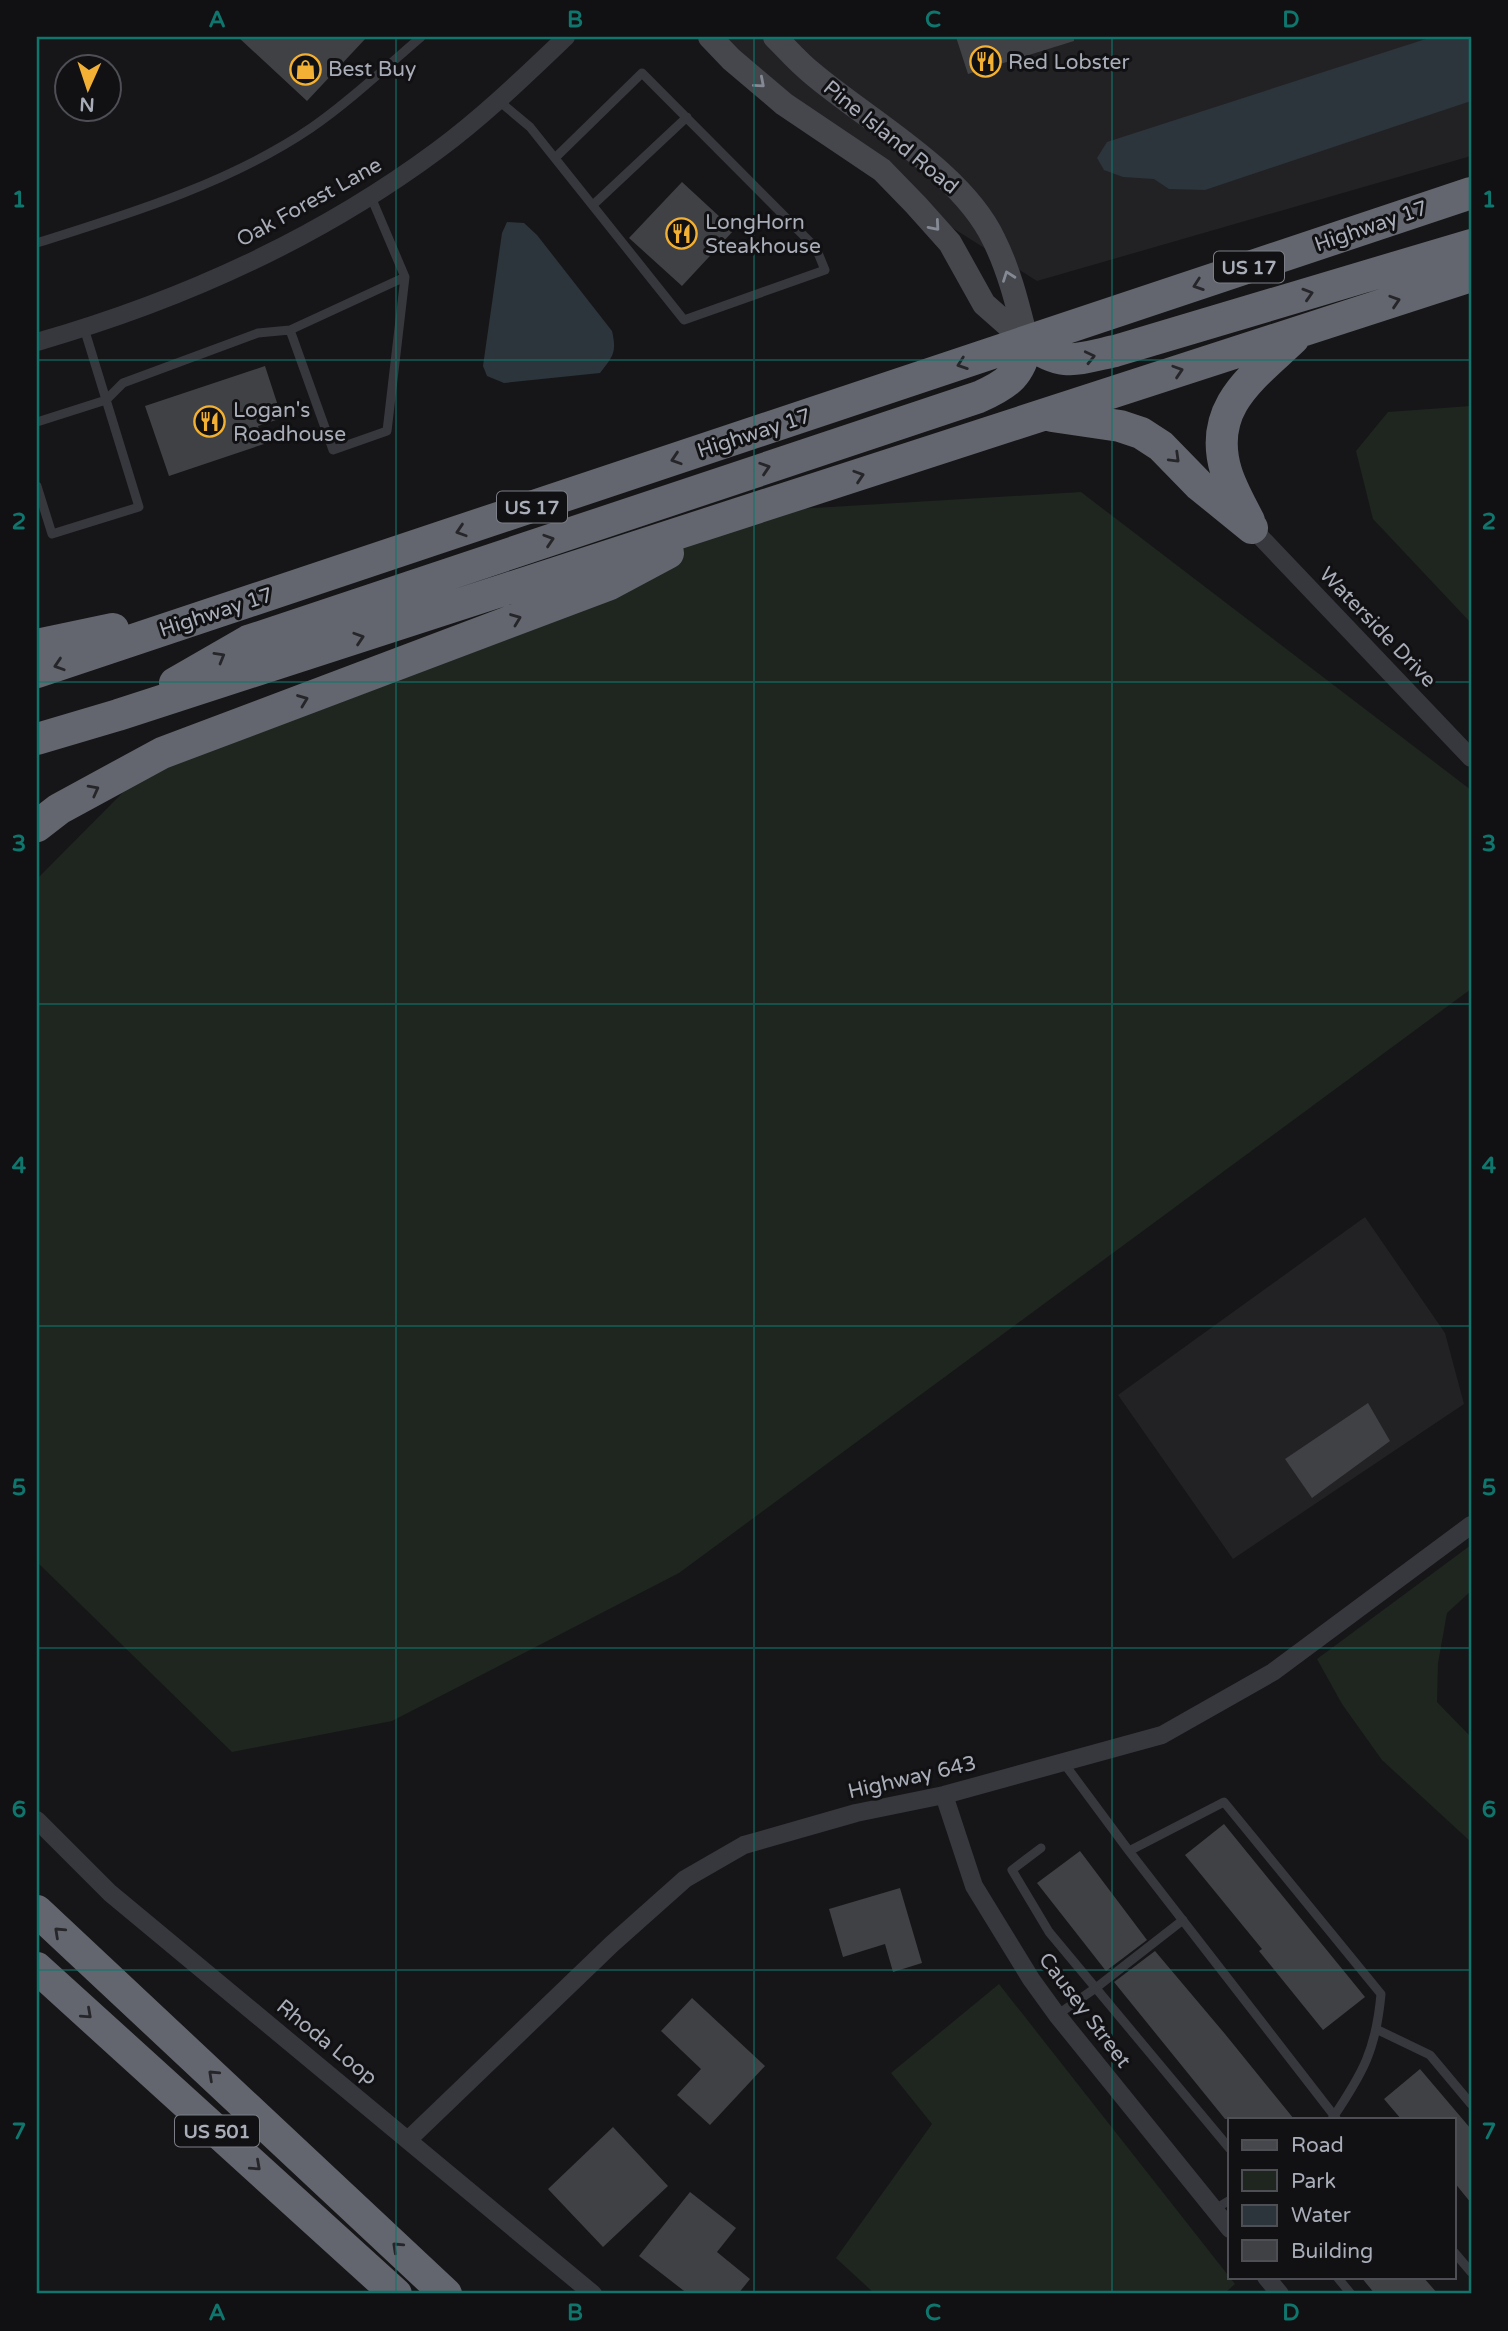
<svg xmlns="http://www.w3.org/2000/svg" width="1508" height="2331" viewBox="0 0 1508 2331" font-family="'Varela Round',sans-serif">
<style>
.built{fill:#222225}
.green{fill:#1e261f}
.water{fill:#2c353c}
.building{fill:#404145}
.lines{fill:none;stroke-linecap:round;stroke-linejoin:round}
.lane{stroke:#37383d;stroke-width:9}
.street{stroke:#37383d;stroke-width:18}
.secondary{stroke:#45474d;stroke-width:24}
.highway{stroke:#63666e;stroke-width:32}
.oneway{stroke:#858993}
.oneway2{stroke:#26262a}
.grid{fill:none;stroke:#0f766e;stroke-width:2;stroke-opacity:0.55}
.labels{text-anchor:middle;stroke-width:6;stroke-linejoin:round;paint-order:stroke}
.shield{fill:#111113;stroke:#7b7e86;stroke-width:2}
.shield-label{font-size:19px;font-weight:bold;fill:#a8adb8}
.poi-label{font-size:21px;fill:#a8adb8;stroke:#111113;text-anchor:start}
.street-label{font-size:21px;fill:#a8adb8;stroke:#111113}
.neatline{fill:none;stroke:#0f766e;stroke-width:2.5}
.grid-label{font-size:23px;text-anchor:middle;font-weight:bold;fill:#0f766e}
</style>
<rect width="100%" height="100%" fill="#161618"/>
<path class="built" d="M710,37H1471V156L1037,281L916,205Z
M1365,1217L1445,1333L1464,1404L1233,1559L1118,1395Z"/>
<path class="green" d="M1471,406V623L1373,519L1356,451L1388,412Z
M1081,492L1471,790V989L679,1573L392,1721L232,1752L37,1562V879L162,753L747,512Z
M1471,1545V1591L1447,1613L1438,1663L1437,1702L1471,1737V1842L1382,1760L1342,1704L1317,1659Z
M999,1984L1235,2284L1224,2294H875L836,2258L932,2124L891,2073Z"/>
<path class="water" d="M1432,37H1471V101L1205,190L1169,189L1154,179L1123,177L1104,170L1097,158L1107,142Z
M507,222L524,223L537,235L612,331C617,353 613,356 600,373L504,383L487,376L483,366L502,233Z"/>
<path class="building" d="M238,37H367L307,101Z
M956,37H1074V41L968,74Z
M682,182L734,230L682,286L629,238Z
M265,366L282,418L258,426L264,444L169,476L145,406Z
M1368,1403L1390,1441L1312,1498L1285,1459Z
M1224,1824L1365,1997L1323,2030L1259,1951L1262,1949L1185,1855Z
M1080,1851L1147,1940L1106,1971L1037,1883Z
M900,1888L922,1963L893,1972L885,1944L843,1957L829,1909Z
M1155,1951L1225,2034L1294,2119H1225L1114,1982Z
M692,1998L765,2066L710,2125L677,2095L701,2069L661,2031Z
M1420,2069L1471,2129V2203L1454,2182V2119H1401L1384,2099Z
M613,2127L668,2186L603,2247L548,2189Z
M690,2192L736,2228L717,2252L750,2279L738,2294H688L639,2256Z
M1361,2277H1423L1438,2294H1375Z"/>
<g class="lines">
<path class="lane" d="M499,101L530,127L684,320L825,270L816,248L642,73L555,158
M593,205L687,117
M37,243C129,214 230,183 311,128C349,102 386,67 421,37
M290,330L333,450L387,431L405,277L371,197
M37,422L106,400L123,383L258,333L290,330L405,277
M37,486L52,534L139,507L84,328
M1063,1762L1129,1851L1224,1802L1381,1994C1376,2050 1363,2073 1332,2119
M1041,1848L1012,1870L1049,1932L1230,2149
M1129,1851L1336,2118
M1057,2015L1097,1987L1183,1920
M1378,2030L1430,2055L1471,2104
M1215,2209L1230,2200
M1454,2252L1471,2272
M1337,2277L1351,2294"/>
<path class="street" d="M37,342C180,301 318,239 438,150C484,116 525,76 566,37
M1252,528L1471,758
M944,1795L974,1886L1031,1979L1057,2015L1230,2229
M37,1820L110,1893L593,2294
M409,2139L612,1944L685,1879L744,1845L856,1813L944,1795L1162,1735L1273,1672L1471,1525
M1266,2277L1280,2294"/>
<path class="secondary" d="M710,37L731,59L784,104L882,170L916,205L950,243L984,304L1027,342
M775,37C787,49 799,63 813,74C870,122 962,172 994,240C1010,272 1018,307 1027,342"/>
<path class="highway" d="M1027,342C1063,367 1074,360 1115,351L1471,245
M1052,416L1120,426L1141,433L1161,446L1199,485L1252,528
M1249,521C1241,505 1231,488 1226,471C1207,407 1253,377 1293,339
M37,645L113,629
M37,672L1471,193
M175,683L248,641L979,397C1008,384 1021,375 1027,342
M37,739L118,715L1471,276
M37,826L59,809L162,753L610,584L668,553
M37,1911L446,2294
M37,1968L396,2294"/>
</g>
<defs><path id="oneway-chevron" d="M-2-3.5L2.5 0L-2 3.5" fill="none" stroke-width="1.6" stroke-linecap="round" stroke-linejoin="round" transform="scale(1.75)"/></defs>
<g class="oneway">
<use href="#oneway-chevron" transform="translate(760 83) rotate(41)"/>
<use href="#oneway-chevron" transform="translate(935 226) rotate(49)"/>
<use href="#oneway-chevron" transform="translate(1008 276) rotate(-110)"/>
</g>
<g class="oneway2">
<use href="#oneway-chevron" transform="translate(1198 285) rotate(161)"/>
<use href="#oneway-chevron" transform="translate(1308 294) rotate(-17)"/>
<use href="#oneway-chevron" transform="translate(1395 301) rotate(-18)"/>
<use href="#oneway-chevron" transform="translate(1090 357) rotate(-13)"/>
<use href="#oneway-chevron" transform="translate(962 364) rotate(161)"/>
<use href="#oneway-chevron" transform="translate(1178 371) rotate(-18)"/>
<use href="#oneway-chevron" transform="translate(1175 458) rotate(44)"/>
<use href="#oneway-chevron" transform="translate(676 459) rotate(162)"/>
<use href="#oneway-chevron" transform="translate(765 468) rotate(-18)"/>
<use href="#oneway-chevron" transform="translate(859 476) rotate(-18)"/>
<use href="#oneway-chevron" transform="translate(461 531) rotate(162)"/>
<use href="#oneway-chevron" transform="translate(549 540) rotate(-18)"/>
<use href="#oneway-chevron" transform="translate(516 619) rotate(-21)"/>
<use href="#oneway-chevron" transform="translate(359 638) rotate(-18)"/>
<use href="#oneway-chevron" transform="translate(220 657) rotate(-30)"/>
<use href="#oneway-chevron" transform="translate(59 665) rotate(162)"/>
<use href="#oneway-chevron" transform="translate(303 700) rotate(-21)"/>
<use href="#oneway-chevron" transform="translate(94 790) rotate(-28)"/>
<use href="#oneway-chevron" transform="translate(59 1932) rotate(-137)"/>
<use href="#oneway-chevron" transform="translate(87 2014) rotate(42)"/>
<use href="#oneway-chevron" transform="translate(213 2075) rotate(-137)"/>
<use href="#oneway-chevron" transform="translate(256 2166) rotate(42)"/>
<use href="#oneway-chevron" transform="translate(397 2247) rotate(-137)"/>
</g>
<path class="grid" d="M396,37V2294M754,37V2294M1112,37V2294M37,360H1471M37,682H1471M37,1004H1471M37,1326H1471M37,1648H1471M37,1970H1471"/>
<defs>
<symbol id="restaurant-ring" viewBox="-11 -11 22 22"><circle r="9.5" fill="#111113" stroke="#f2b134" stroke-width="1.5"/><path d="M-5-6h1v4h1v-4h1v4h1v-4h1v5L-1.5 .5V6h-2V.5L-5-1ZM5-6V6H3V1.5H1.5Q1.5-4 5-6Z" fill="#f2b134"/></symbol>
<symbol id="shop-ring" viewBox="-11 -11 22 22"><circle r="9.5" fill="#111113" stroke="#f2b134" stroke-width="1.5"/><path d="M-5-2.5h2.3a2.7 3.5 0 0 1 5.4 0H5L5.5 6h-11ZM-1.5-2.5h3a1.5 2.3 0 0 0-3 0Z" fill="#f2b134"/></symbol>
</defs>
<g fill-rule="evenodd">
<use href="#restaurant-ring" x="968" y="44" width="35" height="35"/>
<use href="#shop-ring" x="288" y="52" width="35" height="35"/>
<use href="#restaurant-ring" x="664" y="216" width="35" height="35"/>
<use href="#restaurant-ring" x="192" y="404" width="35" height="35"/>
</g>
<g class="labels">
<g class="shield">
<rect x="1214" y="251.5" width="70" height="31" rx="5"/>
<rect x="497" y="491.5" width="70" height="31" rx="5"/>
<rect x="175" y="2115.5" width="84" height="31" rx="5"/>
</g>
<g class="shield-label">
<text x="1249" y="274">US 17</text>
<text x="532" y="514">US 17</text>
<text x="217" y="2138">US 501</text>
</g>
<g class="poi-label">
<text x="1008" y="69">Red Lobster</text>
<text x="328" y="76">Best Buy</text>
<text x="705" y="229">LongHorn<tspan x="705" dy="24">Steakhouse</tspan></text>
<text x="233" y="417">Logan's<tspan x="233" dy="24">Roadhouse</tspan></text>
</g>
<g class="street-label">
<text transform="translate(891 137) rotate(39)" y="7">Pine Island Road</text>
<text transform="translate(309 202) rotate(-29)" y="7">Oak Forest Lane</text>
<text transform="translate(1371 226) rotate(-19)" y="7">Highway 17</text>
<text transform="translate(754 433) rotate(-18)" y="7">Highway 17</text>
<text transform="translate(216 612) rotate(-18)" y="7">Highway 17</text>
<text transform="translate(1378 627) rotate(46)" y="7">Waterside Drive</text>
<text transform="translate(912 1777) rotate(-13)" y="7">Highway 643</text>
<text transform="translate(1085 2010) rotate(53)" y="7">Causey Street</text>
<text transform="translate(327 2042) rotate(39)" y="7">Rhoda Loop</text>
</g>
</g>
<rect width="1508" height="2331" fill="none" stroke="#111113" stroke-width="77"/>
<rect x="1228" y="2118" width="228" height="161" fill="#111113" stroke="#4d4f55" stroke-width="2"/>
<rect x="1242" y="2140" width="35" height="10" fill="#45474d" stroke="#4d4f55" stroke-width="2"/>
<text x="1291" y="2152" font-size="21" fill="#a8adb8">Road</text>
<rect x="1242" y="2170" width="35" height="21" fill="#1e261f" stroke="#4d4f55" stroke-width="2"/>
<text x="1291" y="2188" font-size="21" fill="#a8adb8">Park</text>
<rect x="1242" y="2205" width="35" height="21" fill="#2c353c" stroke="#4d4f55" stroke-width="2"/>
<text x="1291" y="2222" font-size="21" fill="#a8adb8">Water</text>
<rect x="1242" y="2240" width="35" height="21" fill="#404145" stroke="#4d4f55" stroke-width="2"/>
<text x="1291" y="2258" font-size="21" fill="#a8adb8">Building</text>
<g transform="translate(88 88) rotate(183)"><circle r="33" fill="#111113" stroke="#4d4f55" stroke-width="2"/>
<path d="M0-5L12 26L0 18L-12 26Z" fill="#f2b134"/>
<text y="-10" font-size="19" font-weight="bold" text-anchor="middle" fill="#a8adb8">N</text>
</g>
<rect x="38" y="38" width="1432" height="2254" class="neatline"/>
<g class="grid-label">
<text x="217" y="27">A</text>
<text x="575" y="27">B</text>
<text x="933" y="27">C</text>
<text x="1291" y="27">D</text>
<text x="19" y="207">1</text>
<text x="1489" y="207">1</text>
<text x="19" y="529">2</text>
<text x="1489" y="529">2</text>
<text x="19" y="851">3</text>
<text x="1489" y="851">3</text>
<text x="19" y="1173">4</text>
<text x="1489" y="1173">4</text>
<text x="19" y="1495">5</text>
<text x="1489" y="1495">5</text>
<text x="19" y="1817">6</text>
<text x="1489" y="1817">6</text>
<text x="19" y="2139">7</text>
<text x="1489" y="2139">7</text>
<text x="217" y="2320">A</text>
<text x="575" y="2320">B</text>
<text x="933" y="2320">C</text>
<text x="1291" y="2320">D</text>
</g>
</svg>
